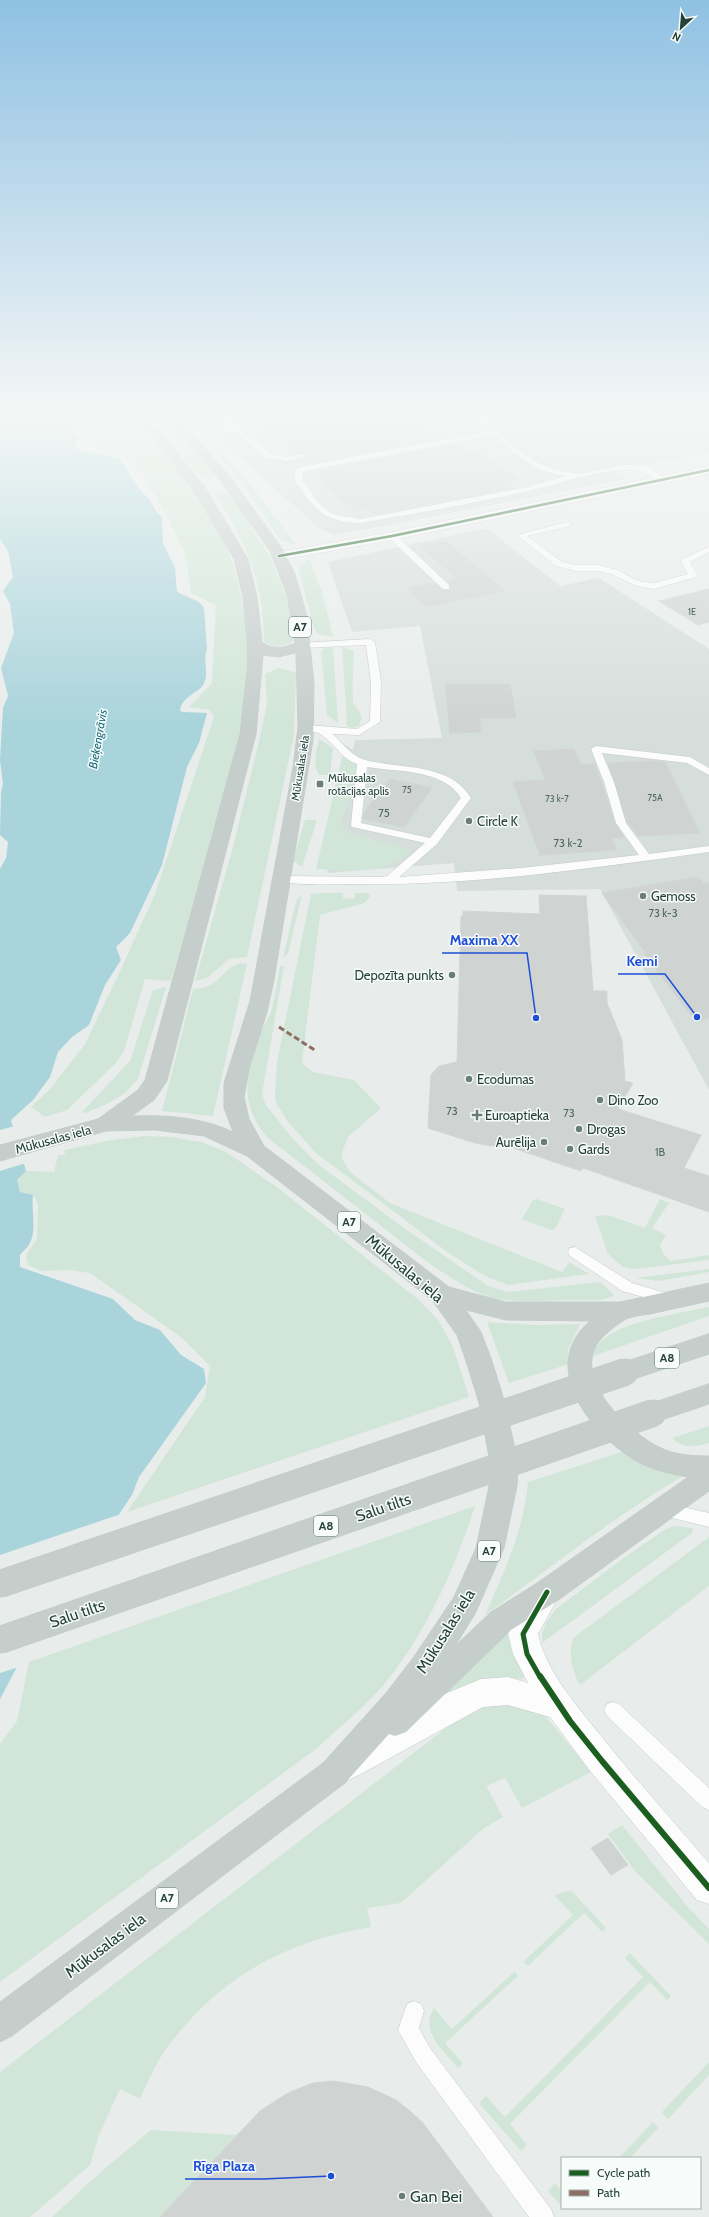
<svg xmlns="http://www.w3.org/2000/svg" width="709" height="2217" viewBox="0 0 709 2217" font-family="Cabin,sans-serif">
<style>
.built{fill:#d6dedb}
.green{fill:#d1e6d8}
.water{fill:#a9d4db}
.pier{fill:#e8edeb}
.building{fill:#cfd4d2;stroke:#d1d6d4}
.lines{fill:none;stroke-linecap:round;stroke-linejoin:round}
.service-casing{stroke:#c5cac8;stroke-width:1}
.minor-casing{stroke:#c5cac8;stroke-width:1}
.trunk-casing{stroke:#c3ccc9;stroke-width:1}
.service{fill:#fcfcfc;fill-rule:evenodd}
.minor{fill:#fcfcfc;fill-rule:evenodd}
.trunk{fill:#c6cecc;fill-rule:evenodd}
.trunk-bridge-casing{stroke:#c3ccc9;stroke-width:28;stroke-linecap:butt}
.trunk-bridge{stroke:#c6cecc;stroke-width:27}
.quiet{stroke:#8d6e63;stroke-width:3;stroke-dasharray:6 3;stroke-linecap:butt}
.cycleway-far2-casing{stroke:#f7fbf9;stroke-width:4}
.cycleway-far1-casing{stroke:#f7fbf9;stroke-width:8}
.cycleway-casing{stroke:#f7fbf9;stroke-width:8}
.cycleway-far2{stroke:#1b5e20;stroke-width:2.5}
.cycleway-far1{stroke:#1b5e20;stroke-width:5}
.cycleway{stroke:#1b5e20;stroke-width:6}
.poi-dot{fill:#697e78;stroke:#f7fbf9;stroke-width:1.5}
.labels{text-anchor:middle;stroke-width:3;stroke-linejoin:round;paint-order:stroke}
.far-number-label{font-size:9px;fill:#506761}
.far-street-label{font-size:11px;fill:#24423a;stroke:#f7fbf9}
.far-poi-label{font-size:11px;fill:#24423a;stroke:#f7fbf9;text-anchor:start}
.number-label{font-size:11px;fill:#506761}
.shield{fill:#f7fbf9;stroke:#637a73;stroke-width:1}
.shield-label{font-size:12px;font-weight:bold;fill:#24423a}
.far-water-label{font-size:12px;font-style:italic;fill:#1c6f80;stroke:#f7fbf9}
.poi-label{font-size:13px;fill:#24423a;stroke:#f7fbf9;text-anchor:start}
.street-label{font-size:13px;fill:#24423a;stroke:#f7fbf9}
.near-street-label{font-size:16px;fill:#24423a;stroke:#f7fbf9}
.near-poi-label{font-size:16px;fill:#24423a;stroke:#f7fbf9;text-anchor:start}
.leader{fill:none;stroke:#1d4ed8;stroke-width:1.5}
.callout-dot{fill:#1d4ed8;stroke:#f7fbf9;stroke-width:1.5}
.callout-label{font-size:14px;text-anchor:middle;font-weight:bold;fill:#1d4ed8;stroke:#f7fbf9;stroke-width:3;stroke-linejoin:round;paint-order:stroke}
</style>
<rect width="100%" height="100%" fill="#e8edeb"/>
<path class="built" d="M194,415H709V453L616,468L627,479L335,535L319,528Z
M484,529L489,530L560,586L599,578L709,649V1090L600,889L457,891L454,863L327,873L350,761L335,748L336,739L353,750L355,740L442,738L420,626L352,632L328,562Z"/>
<path class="green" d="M75,415H130C166,452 202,494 224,542C250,598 250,669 240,729C234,764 222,799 212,833C199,882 185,931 171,981L145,979L124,1051L116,1063L67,1110L45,1117L31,1107L50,1089L85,1044L121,969L155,894L214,717L210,710L189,707L212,683L216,605L192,594C188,581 188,568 185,555C182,542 144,472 134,464C121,453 107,450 90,445Z
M146,415H162L216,474L210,477L201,476Z
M209,437L254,489L296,545L281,540L277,535L242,483L206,441Z
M222,492L231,494L270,557L286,596L294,641C284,647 275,647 264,642C264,583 247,544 216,495Z
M309,559L323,595L333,637L318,634L314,628L298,568Z
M333,647L338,723L327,715L321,652L325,648Z
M342,647L354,651C354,661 351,696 354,704C359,713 364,713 359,726L351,728L347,726Z
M278,668L296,672L294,735L247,957L229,959L207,978L195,981L233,847L260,737L267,704L265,674Z
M319,739L333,748L330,775H319C312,766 317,749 319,739Z
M343,754L355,765L358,773L341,823L344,829L351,834L411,850C390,875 345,871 316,869Z
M305,820H317L302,867L293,861Z
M323,893H343V898L354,899L355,893H368L370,896L366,902L361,904L320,915L302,1063L313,1072L354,1080L380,1107V1109L348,1137L342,1152V1158L350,1172L390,1203L562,1272L569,1262L589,1274L508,1285L485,1276L450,1254L316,1153L289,1123L276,1103L275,1096L277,1062L311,894Z
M302,894L288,954L283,958L296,901Z
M240,963L247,964L213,1116L162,1111L193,989C222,988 218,970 240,963Z
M280,966H284L262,1094L266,1105L292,1138L319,1165L404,1228L488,1286L508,1292L600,1282L614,1295C606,1302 585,1300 575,1300C550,1300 523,1303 498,1299C473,1294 451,1278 430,1264L268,1138C241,1110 244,1072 257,1038C261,1030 267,1022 270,1014C275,999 277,982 280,966Z
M166,987L138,1079L125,1093L109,1103L86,1113L82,1112L130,1061L153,990Z
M144,1136L171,1137L202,1142L226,1152L277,1187L419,1300L439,1321L453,1347L469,1397L127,1512L205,1397L210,1366L182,1338L90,1273L67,1270L40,1271L28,1265L26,1255L37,1239L38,1204L33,1195L20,1192L17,1180L26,1171L54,1172L58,1155H65L64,1150L112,1140Z
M537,1199L565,1209L555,1229L551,1230L522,1219L533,1200Z
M660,1199L669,1203L652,1228L666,1235L660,1245L663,1254L671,1261L709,1255V1260L636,1269L623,1267L608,1254L595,1216L608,1215L645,1228Z
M709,1269V1272L659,1281L635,1278Z
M709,1307V1316L593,1356C597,1323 682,1313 709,1307Z
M487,1322L536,1325L580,1324L568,1350L569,1364L509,1383Z
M709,1426V1443C696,1447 682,1449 672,1438Z
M625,1451C643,1467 661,1471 685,1475C614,1516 551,1568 485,1615C504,1572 524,1530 528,1482Z
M475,1506C455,1567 430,1625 390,1677C369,1704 341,1726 316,1749L0,1982V1744L17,1721L29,1662Z
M674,1526L693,1528L692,1533L542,1643V1633L546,1622L556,1609L622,1559L666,1529Z
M709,1537V1586L580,1685C572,1672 568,1653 573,1638Z
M509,1630L512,1651L524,1676L522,1679C495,1676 469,1679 446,1695L443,1694Z
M514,1703L543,1713L591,1772L522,1808L505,1778L486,1786L503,1817L483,1829L401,1903L367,1908L371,1927C286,1941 219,1977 167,2048C156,2062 148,2082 140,2099L120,2089L99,2135L90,2165L30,2217H0V2072L472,1708L483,1704Z
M622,1825L687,1906L709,1929V1944L635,1871L608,1834Z
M572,1891L606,1928L602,1932L584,1913L528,1966L523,1962L573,1915L555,1896L562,1892Z
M630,1953L671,1996L667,2000L650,1982L510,2124L527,2145L521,2151L479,2103L486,2096L505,2117L643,1977L625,1958Z
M515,1971L518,1976L445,2043L463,2064L458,2068C444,2051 419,2032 434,2008L452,2029Z
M709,2062V2075L668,2119L662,2112Z
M653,2122L658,2128L630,2158H619Z
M151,2130L237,2135L160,2217H52L104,2169Z
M555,2183L562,2191V2207L548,2191Z"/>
<path class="water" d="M0,415H68L72,421L71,434L81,435L77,438L76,446L79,450L119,458L141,491L150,500L156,511L162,518L163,543L175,568L177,592L199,602L204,608L207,649C203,659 208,671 205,681C201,694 182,694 180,711L183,712L207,713L199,743L187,767L162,865L130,933L116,947L121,960L105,985L89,1025L72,1037L58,1052L50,1077L33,1100L11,1120L26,1171L17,1180L20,1192L33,1195C31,1210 37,1229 30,1243C28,1247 23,1251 20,1255V1267L113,1299L135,1320L160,1330L181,1355L204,1369L206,1383L139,1477L132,1495L18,1665L0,1699V869L6,858L8,842L0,835L1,793L3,784L0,760L3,708L8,696L1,668L14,633L10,604L3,591L13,577L8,551L0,539Z"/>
<path class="pier" d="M15,1126L26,1163L0,1171V1130Z
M121,1514L19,1667L0,1673V1555Z"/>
<path class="building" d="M238,415H414L447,438L310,464L303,458L306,457V455L298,453L280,439L269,441Z
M455,444L465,451L474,449L518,479L507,481L516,488L375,515L367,509L356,511L317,479L326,477L318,470Z
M446,541L505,591L426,607L407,588L435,583L442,590H450V585L447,581L457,579L420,546Z
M709,589V622L698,625L659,601Z
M445,684H510L516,718H479L481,732L450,733Z
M574,749L581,765L595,764L615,823L624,837L611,838L617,850L540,855L513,782L545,780L534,751Z
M655,761L665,762L700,833L638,836L627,822L608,763Z
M390,779L432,788L404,827L363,819V814Z
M698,877L703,884L709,882V1018L696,1022L643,953H646L602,893Z
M539,895L586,896L593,991H607V1003L622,1040L625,1081L633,1083L618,1109L701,1135L684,1168L709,1176V1212L583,1168L581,1171L504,1145L492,1146L475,1143L428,1128L431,1075L439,1066L457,1062L461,916H463V911L540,914Z
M608,1838L628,1865L611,1875L591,1848Z
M334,2081L368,2087L396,2100L410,2111L423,2123L493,2217H160L260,2111L288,2093L313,2083Z"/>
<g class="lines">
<defs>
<path id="service" d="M215,415H223L271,454L287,457L301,454L305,456L287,461L266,458L235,431L188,438L187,436L191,434L230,428Z
M486,415H493L487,420C508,445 540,471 574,473C601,475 638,451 660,476L656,484H653L649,482L652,477C644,471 636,469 626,470C592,471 561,484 528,491C473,504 417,513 361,523C322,522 316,510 294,480L296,469L305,466L490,431L479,419ZM494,435C516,455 536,473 566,476L527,487L361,519L332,514L320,504L302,480L303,472L310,470Z
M567,522H570V526L527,536L562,562L576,565H598L617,570L638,581L654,583L688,574L681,561L682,559L709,547V552L690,562L697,575L696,577L654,589L636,586L611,574L598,571H576L556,566L517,535Z
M389,534H395L449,585V589H443L389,538Z
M370,639L375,642L381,682L380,722L359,735L332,734C342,742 349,753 360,758C368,762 378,762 387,764C417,768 454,769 471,798L437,844L399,877L521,868L639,855L616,823L604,782L591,749L596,746L690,757L709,768V775L687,763L602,753L614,782L626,823L649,854L709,846V852C592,868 473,886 354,884C333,884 299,886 279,881L277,879L279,877L283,876L381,877L387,876L425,843L352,827L351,825L357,764C342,759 335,744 322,735C315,730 306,733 301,728L309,725L357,729L370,721L371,682L366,645L303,648L298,645L300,643ZM367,767C396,772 444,769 461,798L430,838L361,823Z
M575,1247L632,1283L676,1296L678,1300L676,1304L671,1305L622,1291L570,1256L568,1252L570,1248Z
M662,1502L709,1513V1527L656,1514L654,1509L656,1504Z
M613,1702L619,1704L709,1788V1810L702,1807L607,1716L604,1710L607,1704Z
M414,2001L421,2004L424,2011L419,2028L430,2048L551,2209L554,2217H529L416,2062L398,2030L407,2004Z"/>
<path id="minor" d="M709,466V474L392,540L279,560L272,556L279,552L392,532Z
M547,1580L557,1583L561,1592L538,1634C546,1670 573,1701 596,1730C632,1775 671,1819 709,1863V1904L697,1900L591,1772L550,1717L508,1705L483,1707L359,1775L348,1780L337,1775L332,1765L337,1755L447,1693L481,1679L508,1677L528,1683L513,1654L508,1634L516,1616L537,1583Z"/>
<path id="trunk" d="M131,415H143L161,432L205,487L248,559L257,597L262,642C273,650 284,648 295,643L287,595L270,551L222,483L164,415H176L231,478L281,547L295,574L307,616L314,684L313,740L274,980L267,1012L249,1069L244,1097L249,1119L264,1146L449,1287L506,1302H620L709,1283V1301C689,1305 670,1310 650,1314C643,1315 633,1316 626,1319C616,1325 600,1337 595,1348C578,1384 630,1433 659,1447C674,1455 692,1456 709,1456V1491L557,1601L511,1630L406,1732L395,1736L389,1734L345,1783L12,2036L0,2042V2002L323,1763L386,1693L413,1658L454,1597L476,1548L489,1486L490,1462L479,1403L466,1361L457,1335L432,1300L247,1156L204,1136L155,1130L106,1131L0,1161V1145L98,1119L138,1090L145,1080L240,734L247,670V644L243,597L234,559L194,491L153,438ZM296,653L298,727L293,767L250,1001L224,1083V1108L233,1132C201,1117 167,1115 132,1116L154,1100L167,1081L256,734L263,655L278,657ZM466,1310L506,1320L590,1321C538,1365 589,1432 633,1459C649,1469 669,1474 688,1477L537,1583L491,1612L455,1646L475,1614L504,1548L517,1486L518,1462L505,1403L492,1361L481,1332Z
M709,1334V1354L625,1382L616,1379L612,1372L616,1365Z
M709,1384V1404L653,1423L644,1420L640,1413L644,1406Z"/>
</defs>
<use href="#service" class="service-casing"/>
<use href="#minor" class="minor-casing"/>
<use href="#trunk" class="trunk-casing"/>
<use href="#service" class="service"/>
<use href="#minor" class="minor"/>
<use href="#trunk" class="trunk"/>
<defs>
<path id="trunk-bridge" d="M0,1584L625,1372
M0,1640L653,1413"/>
</defs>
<use href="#trunk-bridge" class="trunk-bridge-casing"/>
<use href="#trunk-bridge" class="trunk-bridge"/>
<path class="quiet" d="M279,1027L316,1051"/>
<defs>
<path id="cycleway-far2" d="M279,556L392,536L709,470"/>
<path id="cycleway-far1" d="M540,1677L527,1654L523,1634L547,1592"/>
<path id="cycleway" d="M540,1676L570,1721L602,1761L709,1888"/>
</defs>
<use href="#cycleway-far2" class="cycleway-far2-casing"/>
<use href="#cycleway-far1" class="cycleway-far1-casing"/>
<use href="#cycleway" class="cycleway-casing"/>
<use href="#cycleway-far2" class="cycleway-far2"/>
<use href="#cycleway-far1" class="cycleway-far1"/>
<use href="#cycleway" class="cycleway"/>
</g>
<linearGradient id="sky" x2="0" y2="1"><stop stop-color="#8fc1e3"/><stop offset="0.57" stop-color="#f5f7f6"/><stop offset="1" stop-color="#f5f7f6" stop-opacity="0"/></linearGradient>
<rect width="709" height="725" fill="url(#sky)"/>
<g class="poi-dot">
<rect x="316" y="780" width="8" height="8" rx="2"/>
<circle cx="469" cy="821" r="4"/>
<circle cx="643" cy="896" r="4"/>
<circle cx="452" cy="975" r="4"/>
<circle cx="469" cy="1079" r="4"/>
<circle cx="600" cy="1100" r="4"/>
<path d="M475 1109h4v4h4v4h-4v4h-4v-4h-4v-4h4z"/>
<circle cx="579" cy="1129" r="4"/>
<circle cx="544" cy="1142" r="4"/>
<circle cx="570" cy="1149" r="4"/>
<circle cx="402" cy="2196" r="4"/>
</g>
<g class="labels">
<g class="far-number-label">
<text x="692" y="615">1E</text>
<text x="407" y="793">75</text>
<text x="655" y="801">75A</text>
<text x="557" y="802">73 k-7</text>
</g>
<g class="far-street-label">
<text transform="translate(300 768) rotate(-81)" y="4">Mūkusalas iela</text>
</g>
<g class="far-poi-label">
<text x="328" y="782">Mūkusalas<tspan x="328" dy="13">rotācijas aplis</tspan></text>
</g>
<g class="number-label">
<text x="384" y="817">75</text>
<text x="568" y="847">73 k-2</text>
<text x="663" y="917">73 k-3</text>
<text x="452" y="1115">73</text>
<text x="569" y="1117">73</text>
<text x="660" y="1156">1B</text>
</g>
<g class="shield">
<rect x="289" y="617" width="22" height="20" rx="3"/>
<rect x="338" y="1212" width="22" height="20" rx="3"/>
<rect x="655" y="1348" width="24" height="20" rx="3"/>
<rect x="314" y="1516" width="24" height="20" rx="3"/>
<rect x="478" y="1541" width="22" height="20" rx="3"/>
<rect x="156" y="1888" width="22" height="20" rx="3"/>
</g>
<g class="shield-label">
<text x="300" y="631">A7</text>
<text x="349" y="1226">A7</text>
<text x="667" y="1362">A8</text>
<text x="326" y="1530">A8</text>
<text x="489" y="1555">A7</text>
<text x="167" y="1902">A7</text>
</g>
<g class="far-water-label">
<text transform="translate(98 739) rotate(-80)" y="4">Bieķengrāvis</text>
</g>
<g class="poi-label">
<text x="477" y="826">Circle K</text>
<text x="651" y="901">Gemoss</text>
<text x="444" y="980" text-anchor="end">Depozīta punkts</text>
<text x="477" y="1084">Ecodumas</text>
<text x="608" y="1105">Dino Zoo</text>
<text x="485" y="1120">Euroaptieka</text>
<text x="587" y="1134">Drogas</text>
<text x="536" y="1147" text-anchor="end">Aurēlija</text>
<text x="578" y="1154">Gards</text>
</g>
<g class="street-label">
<text transform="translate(53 1139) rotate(-15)" y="5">Mūkusalas iela</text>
</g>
<g class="near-street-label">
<text transform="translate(405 1268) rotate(40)" y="6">Mūkusalas iela</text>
<text transform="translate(383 1507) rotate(-19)" y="6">Salu tilts</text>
<text transform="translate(77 1613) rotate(-19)" y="6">Salu tilts</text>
<text transform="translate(445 1631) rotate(-58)" y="6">Mūkusalas iela</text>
<text transform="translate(105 1945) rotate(-37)" y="6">Mūkusalas iela</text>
</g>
<g class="near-poi-label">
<text x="410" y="2202">Gan Bei</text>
</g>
</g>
<path class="leader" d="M536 1018L527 953H442M697 1017L665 974H618M331 2176L263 2179H185"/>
<g class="callout-dot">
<circle cx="536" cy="1018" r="4"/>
<circle cx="697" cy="1017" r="4"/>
<circle cx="331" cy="2176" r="4"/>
</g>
<g class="callout-label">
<text x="484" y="945">Maxima XX</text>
<text x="642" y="966">Kemi</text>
<text x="224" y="2171">Rīga Plaza</text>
</g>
<rect x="561" y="2157" width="140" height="52" fill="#f7fbf9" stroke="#a3b1ad"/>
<rect x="569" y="2170" width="20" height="6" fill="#1b5e20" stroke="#a3b1ad"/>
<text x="597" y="2177" font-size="12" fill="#24423a">Cycle path</text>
<rect x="569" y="2190" width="20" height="6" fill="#8d6e63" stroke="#a3b1ad"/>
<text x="597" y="2197" font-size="12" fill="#24423a">Path</text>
<g transform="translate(681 28) rotate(206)" stroke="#f7fbf9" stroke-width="3" paint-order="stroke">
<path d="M0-3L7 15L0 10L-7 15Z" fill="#24423a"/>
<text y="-6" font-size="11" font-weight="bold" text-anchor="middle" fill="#24423a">N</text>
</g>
</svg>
